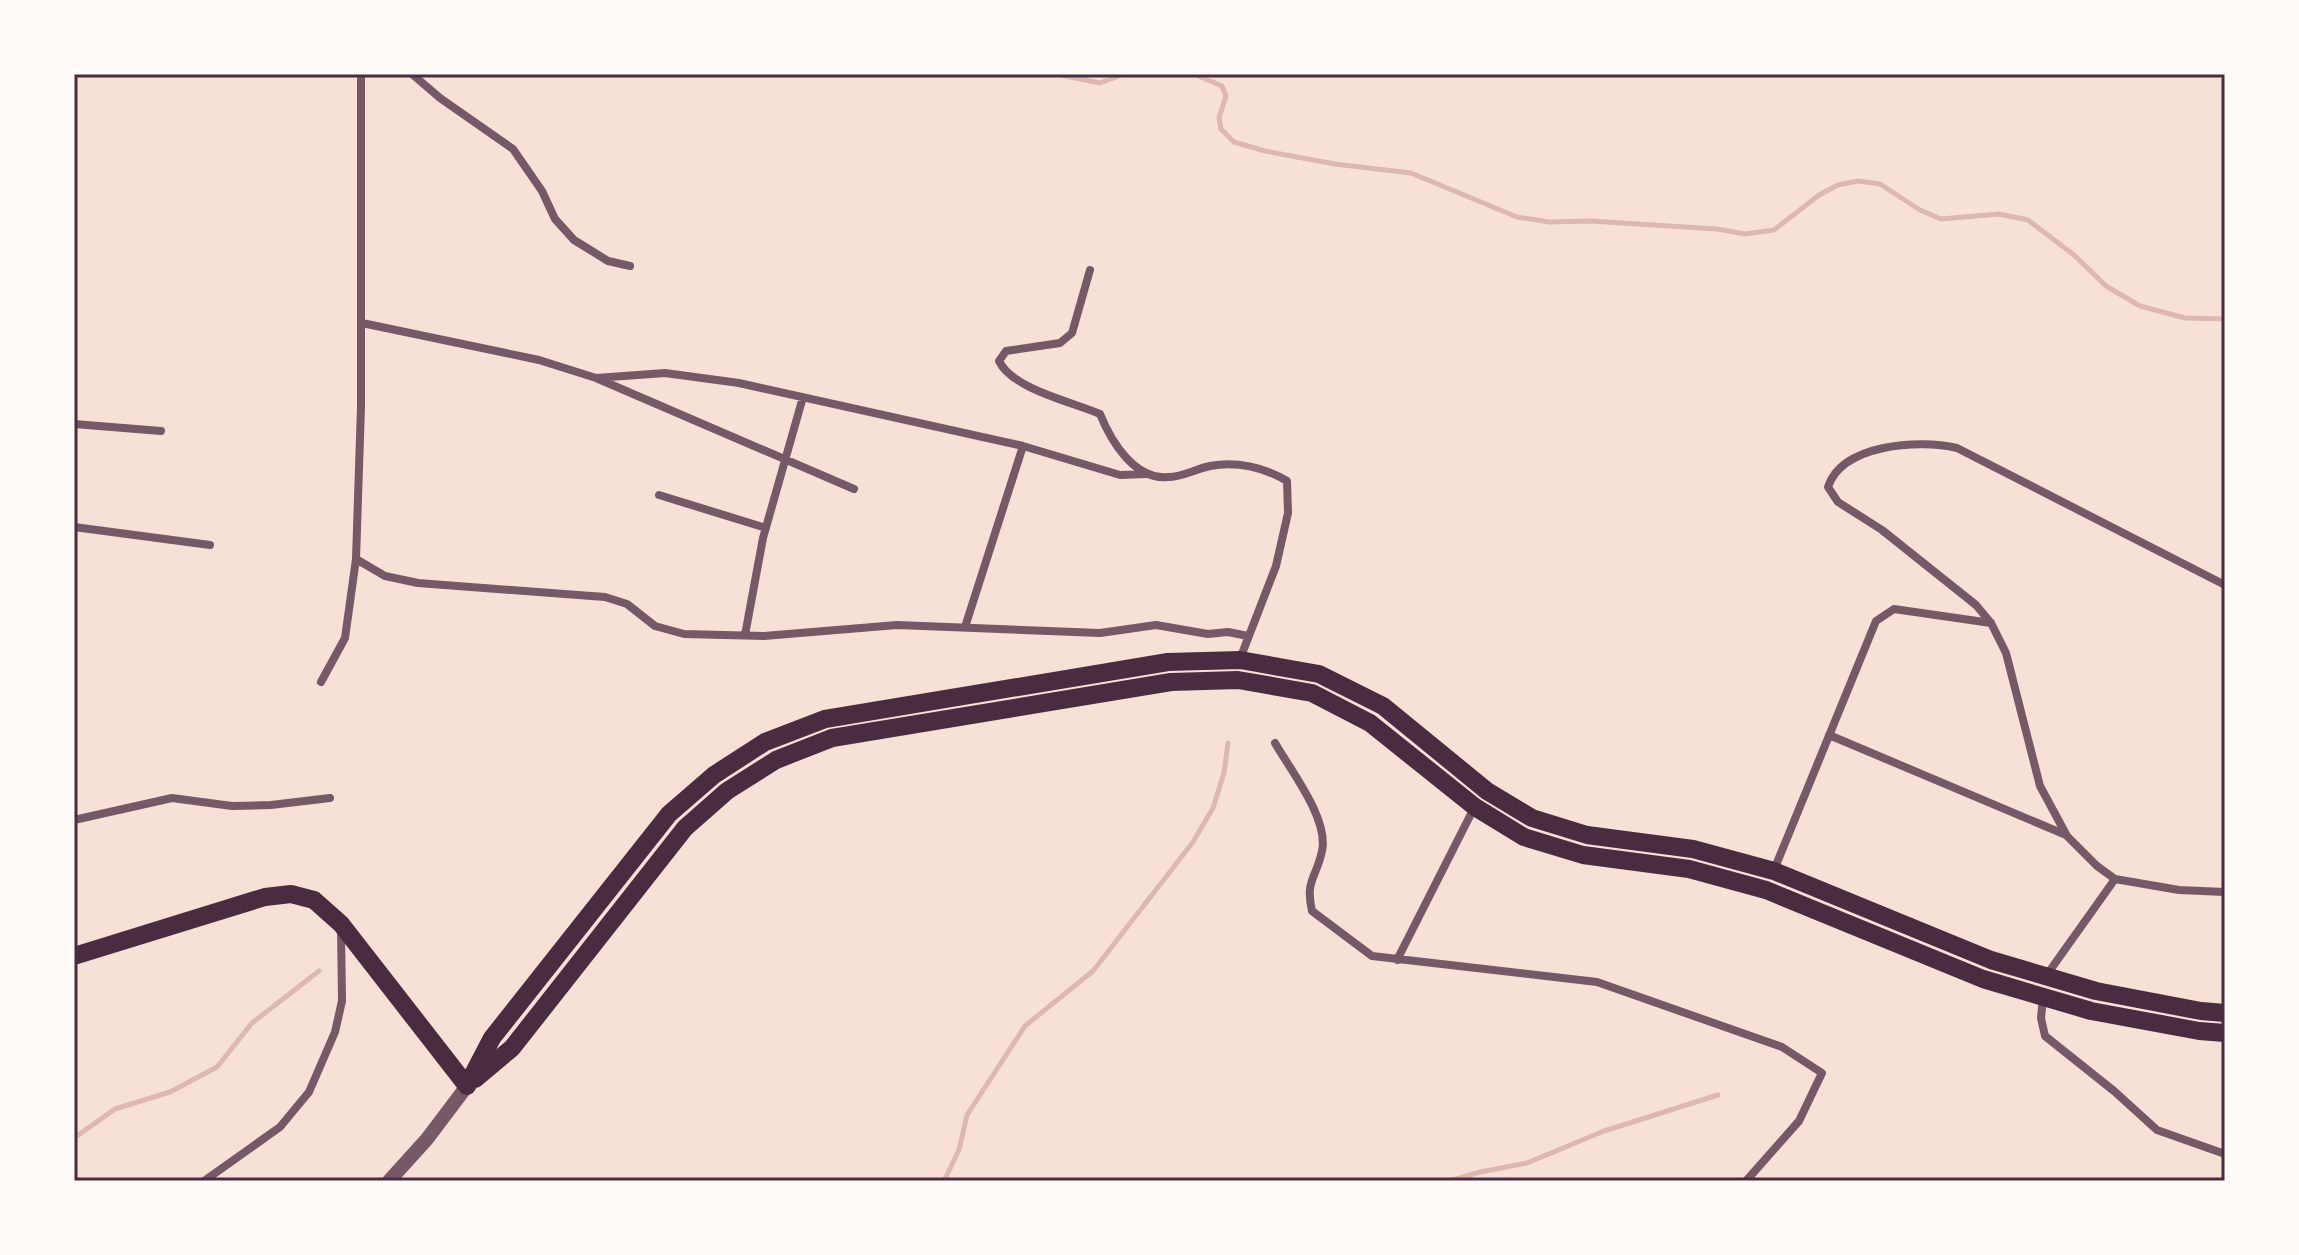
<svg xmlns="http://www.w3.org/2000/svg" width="2299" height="1255" viewBox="0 0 2299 1255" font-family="Quicksand,sans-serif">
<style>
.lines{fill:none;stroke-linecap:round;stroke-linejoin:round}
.stream{stroke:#dcb8b0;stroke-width:5}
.minor{stroke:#755966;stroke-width:8}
.tertiary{stroke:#755966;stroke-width:14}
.primary{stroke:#4a2c40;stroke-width:18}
.neatline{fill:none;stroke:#4a2c40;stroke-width:3}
</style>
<rect width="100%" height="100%" fill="#f7e1d7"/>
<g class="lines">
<path class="stream" d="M1056,74L1100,83L1124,74
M1194,74L1222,86L1226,96L1219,118L1221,129L1234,142L1265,151L1335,164L1411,173L1517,217L1549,222L1591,221L1717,229L1745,234L1774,230L1819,195L1838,185L1858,181L1880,184L1920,210L1941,219L1999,214L2028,220L2074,255L2106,286L2140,306L2185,318L2225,319
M74,1138L115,1109L170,1092L217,1067L252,1023L319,971
M944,1181L959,1150L967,1115L1025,1026L1093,971L1193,842L1213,808L1224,773L1228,743
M1449,1181L1480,1172L1527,1163L1604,1131L1718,1095"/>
<path class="minor" d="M412,74L440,98L513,149L542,191L555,219L574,240L608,261L630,266
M1090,270L1072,333L1060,343L1006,351L999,361C1012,389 1073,402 1100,414C1111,441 1134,480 1168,477C1182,477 1196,469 1210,466C1236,461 1264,467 1287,481L1288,513L1276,566L1240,659
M362,323L539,360L596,378L854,489
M596,378L665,373L739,383L1023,446L1120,475L1147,474
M74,424L161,431
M659,495L766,528
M74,527L210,545
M356,559L385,576L418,583L605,597L627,604L655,626L684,634L764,636L897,625L1100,633L1156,625L1208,634L1228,632L1248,636
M2225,585L1957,448C1919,439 1842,444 1828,487L1838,502L1882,530L1976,605L1991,623L2006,653L2040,786L2067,836L2097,866L2115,879L2179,890L2225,892
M965,627L1023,446
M745,635L763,538L803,397
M321,682L345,638L356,559L361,407V74
M1829,735L2066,835
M1275,743C1291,771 1329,819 1322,851C1316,879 1305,880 1312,911L1372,956L1597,982L1782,1047L1822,1073L1799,1121L1746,1181
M74,820L172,798L232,806L271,805L330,798
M1774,870L1876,621L1894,609L1991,623
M1397,960L1474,808
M2046,976L2115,879
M2043,998L2041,1018L2045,1036L2114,1091L2157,1130L2225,1154
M204,1181L280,1127L309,1092L335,1032L342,1001L341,929"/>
<path class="tertiary" d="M389,1181L427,1139L467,1086"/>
<path class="primary" d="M74,956L265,897L291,894L314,900L341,924L467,1086
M475,1079L512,1048L685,828L727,791L776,760L832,738L1171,682L1238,680L1312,693L1370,723L1475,807L1524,837L1583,855L1689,869L1766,890L1983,979L2091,1011L2199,1031L2225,1033
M467,1086L492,1038L669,814L714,775L765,742L825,719L1168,662L1240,660L1319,674L1383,706L1487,791L1532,818L1587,835L1693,849L1774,871L1991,960L2096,991L2201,1011L2225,1013"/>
</g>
<rect width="2299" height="1255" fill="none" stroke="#fffaf5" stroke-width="152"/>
<rect x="76" y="76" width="2147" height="1103" class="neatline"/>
</svg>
